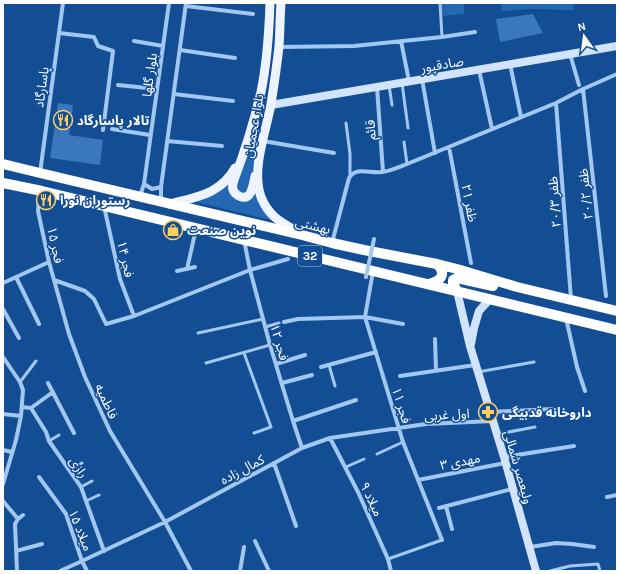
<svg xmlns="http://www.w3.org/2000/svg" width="620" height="574" viewBox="0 0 620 574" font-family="Karla,'Noto Sans Arabic',sans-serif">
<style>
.green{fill:#2468b4}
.building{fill:#3b77bd}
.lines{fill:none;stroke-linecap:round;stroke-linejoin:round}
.lane{stroke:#a2c8f2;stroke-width:3}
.street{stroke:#a2c8f2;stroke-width:4}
.secondary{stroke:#d1e4fc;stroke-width:8}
.primary{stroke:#edf4ff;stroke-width:9}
.highway{stroke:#fff;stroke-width:10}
.street-bridge{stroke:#a2c8f2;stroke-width:4}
.labels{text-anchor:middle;stroke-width:3;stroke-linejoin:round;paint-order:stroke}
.shield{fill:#134e95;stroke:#b8cadf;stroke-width:1}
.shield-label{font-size:12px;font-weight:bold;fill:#fff}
.street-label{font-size:13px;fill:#fff;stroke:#134e95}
.poi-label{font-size:13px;font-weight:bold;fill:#fff;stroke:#134e95;text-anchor:start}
</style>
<rect width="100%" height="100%" fill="#134e95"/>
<path class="green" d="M440,3H464V14L441,16Z
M501,3H573L574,10L533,9L502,11Z
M255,143H257L258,146L249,187C245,193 244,194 237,192L236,184L252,144Z
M230,182C229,190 229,196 238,200L255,191C258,203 263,211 271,220L196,202C210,198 219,192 230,182Z"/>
<path class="building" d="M533,14L543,33L500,42L496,19Z
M58,103L73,105L69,135L103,140L100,165L50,158Z"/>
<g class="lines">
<path class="lane" d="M440,3L442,37
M402,83L408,128
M389,85L392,105
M346,123L350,154V175
M404,142L407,164
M265,327L279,323
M198,333L263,319
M244,353L271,427L254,433
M206,363L270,345
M329,365L335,386
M478,372L534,362
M20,382L36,361
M498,434L535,427
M49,441L59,435
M377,454L403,442
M346,467L364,459
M69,470L82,463
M81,487L92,481
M86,501L99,495
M388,559L442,540
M550,571L570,566L598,564L600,571"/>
<path class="street" d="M186,6L253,14
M59,33L94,37L98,46L113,51L103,130
M134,41L163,46
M401,41L409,81
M279,47L354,46L442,37L475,32
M180,50L235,58
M570,54L579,85
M510,64L521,117
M479,70L492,129
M422,79L435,153
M118,85L157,89
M377,87L383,172
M583,89L606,296
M174,94L233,101
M556,103L571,299
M112,129L150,135
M167,141L222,146
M263,141L334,153
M449,147L471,263
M40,173L63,3
M144,184L152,189L161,187
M42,191L39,198L38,211L49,262L69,334L85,377L110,431L165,522L191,571
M140,196L144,184L169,3
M161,201V187L186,3
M104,206L120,279L134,316
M244,240L250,270L270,345L293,421L302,448
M332,243L349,178C356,166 371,174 382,172C390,171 399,167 407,164L556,103L583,89L617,74
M187,269L196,229
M177,271L195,267
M373,271L365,317L403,442L442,540
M16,277L39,324
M54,280L85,291L94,299L106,324L134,316L250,270L288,259
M3,283L49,262
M3,309L19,338
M566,318L577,367L585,391
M284,322L298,319L365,317L403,324
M435,339L436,370
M3,357L20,382L23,390L21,416L16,440L3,484
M276,364L305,355
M321,367L376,352
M400,376L475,365
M48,383L74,433
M282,383L312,375
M22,407L31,408L46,432L49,441L81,487L104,551
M31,408L53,392
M490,412L552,409
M3,414L21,416
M293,421L356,400
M330,438L358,492L388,559L391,571
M3,450L12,452
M504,457L574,446
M274,463L296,526
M39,477L66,514L82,561L87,571
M418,480L505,463
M607,497L617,495
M3,501L18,519
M446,506L452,529
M439,508L512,489
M255,541L269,571
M530,547L556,543L572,544L594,547
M16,551L42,544
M17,571L15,524L18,519L23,515
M60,571L82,561L165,522L302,448L330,438L426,424L493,421
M240,571L244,547"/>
<path class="secondary" d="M271,105L617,46
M457,291L470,346L504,457L536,571
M471,344L474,328L479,311L490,299"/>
<path class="primary" d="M281,3C280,17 280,32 279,46C277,65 274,85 271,104C266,132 251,169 261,197C269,217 281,222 298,232
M255,176C254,182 253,190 249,195C244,200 236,196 233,190C232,187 233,183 234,180C245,151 254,122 261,92C267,63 269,33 270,3
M170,204C196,197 221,194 235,168"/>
<path class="highway" d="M3,164L40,173L302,235L332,243L364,250L437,264L457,269L517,287L617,311
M3,183L42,191L617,330
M429,284C441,281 447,274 437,264
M457,291L453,283V280L457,278L493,286"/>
<path class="street-bridge" d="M366,277L374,239"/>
</g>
<defs>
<symbol id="restaurant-ring" viewBox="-11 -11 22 22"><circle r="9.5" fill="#134e95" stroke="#ffcf63" stroke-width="1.5"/><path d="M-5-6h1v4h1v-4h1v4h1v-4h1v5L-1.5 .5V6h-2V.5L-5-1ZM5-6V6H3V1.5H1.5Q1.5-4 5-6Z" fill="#ffcf63"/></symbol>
<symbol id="shop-ring" viewBox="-11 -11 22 22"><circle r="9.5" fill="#134e95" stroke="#ffcf63" stroke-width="1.5"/><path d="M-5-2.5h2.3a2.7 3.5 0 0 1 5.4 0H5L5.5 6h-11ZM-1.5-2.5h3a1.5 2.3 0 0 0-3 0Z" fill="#ffcf63"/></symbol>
<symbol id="pharmacy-ring" viewBox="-11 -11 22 22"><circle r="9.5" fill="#134e95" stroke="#ffcf63" stroke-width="1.5"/><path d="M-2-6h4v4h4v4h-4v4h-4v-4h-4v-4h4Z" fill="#ffcf63"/></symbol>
</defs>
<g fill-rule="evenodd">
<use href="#restaurant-ring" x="52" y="109" width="22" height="22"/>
<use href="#restaurant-ring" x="35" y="189" width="22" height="22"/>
<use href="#shop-ring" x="162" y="219" width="22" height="22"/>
<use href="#pharmacy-ring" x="477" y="401" width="22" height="22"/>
</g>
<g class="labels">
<rect class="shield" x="298" y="246" width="24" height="20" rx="3"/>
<g class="shield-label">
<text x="310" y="260">32</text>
</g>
<g class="street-label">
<text transform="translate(442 64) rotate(-10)" y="5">صادقپور</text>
<text transform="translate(149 75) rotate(-82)" y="5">بلوار گلها</text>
<text transform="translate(41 87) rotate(-82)" y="5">پاسارگاد</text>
<text transform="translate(253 126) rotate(-80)" y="5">بلوار عجمیان</text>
<text transform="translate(370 130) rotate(-94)" y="5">قائم</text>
<text transform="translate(585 194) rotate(-96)" y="5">ظفر ۲۰/۲</text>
<text transform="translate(554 202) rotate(-94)" y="5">ظفر ۲۰/۳</text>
<text transform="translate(470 203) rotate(79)" y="5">ظفر ۲۱</text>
<text transform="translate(313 225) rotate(14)" y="5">بهشتی</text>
<text transform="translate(56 245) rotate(78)" y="5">فجر ۱۵</text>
<text transform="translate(126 259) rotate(77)" y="5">فجر ۱۴</text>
<text transform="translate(280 342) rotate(74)" y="5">فجر ۱۲</text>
<text transform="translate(107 401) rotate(65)" y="5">فاطمیه</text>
<text transform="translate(402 405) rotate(73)" y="5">فجر ۱۱</text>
<text transform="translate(447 414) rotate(-3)" y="5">اول غربی</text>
<text transform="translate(460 461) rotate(-11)" y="5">مهدی ۳</text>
<text transform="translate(79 467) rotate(56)" y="5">رازی</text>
<text transform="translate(519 467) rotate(74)" y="5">ولیعصر شمالی</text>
<text transform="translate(242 469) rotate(-28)" y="5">کمال زاده</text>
<text transform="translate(372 499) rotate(65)" y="5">میلاد ۹</text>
<text transform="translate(81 530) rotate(68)" y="5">میلاد ۱۵</text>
</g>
<g class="poi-label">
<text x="77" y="125">تالار پاسارگاد</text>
<text x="60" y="205">رستوران نورا</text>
<text x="187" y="235">نوین صنعت</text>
<text x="502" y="417">داروخانه قدبیگی</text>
</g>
</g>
<rect width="620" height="574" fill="none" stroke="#ffffff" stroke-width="8"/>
<g transform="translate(584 36) rotate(346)" stroke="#134e95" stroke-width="3" paint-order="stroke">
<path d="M0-3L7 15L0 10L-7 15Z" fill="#ffffff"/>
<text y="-6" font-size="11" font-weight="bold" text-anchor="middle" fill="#ffffff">N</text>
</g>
</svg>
